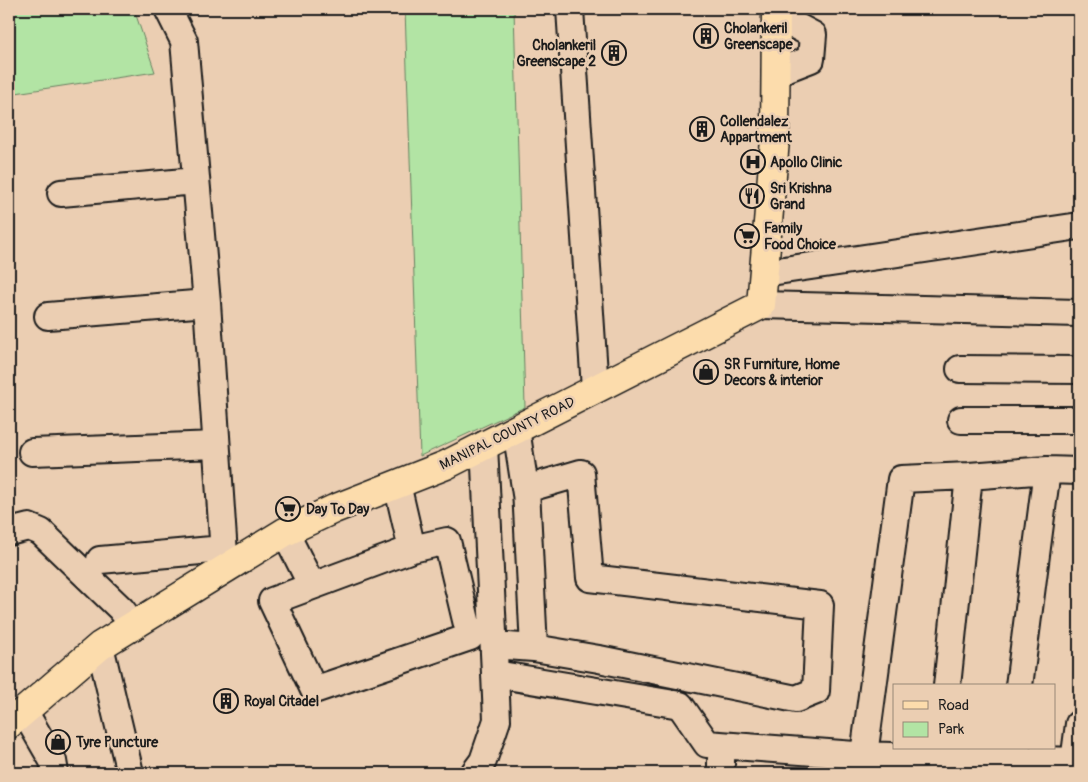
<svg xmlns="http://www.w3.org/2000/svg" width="1088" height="782" viewBox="0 0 1088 782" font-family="Pangolin,sans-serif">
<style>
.green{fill:#b2e4a4;stroke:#678060}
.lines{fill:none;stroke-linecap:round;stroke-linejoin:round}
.minor-casing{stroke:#1c1c1c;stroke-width:30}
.major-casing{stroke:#1c1c1c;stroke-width:31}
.minor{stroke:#ebceb2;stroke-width:26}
.major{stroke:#fcdcac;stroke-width:28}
.labels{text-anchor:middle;stroke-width:5;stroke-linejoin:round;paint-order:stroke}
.poi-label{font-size:14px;font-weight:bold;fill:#1c1c1c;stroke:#ebceb2;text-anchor:start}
.street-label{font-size:14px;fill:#1c1c1c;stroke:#ebceb2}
</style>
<rect width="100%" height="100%" fill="#ebceb2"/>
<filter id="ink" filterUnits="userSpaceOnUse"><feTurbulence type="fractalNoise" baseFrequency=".02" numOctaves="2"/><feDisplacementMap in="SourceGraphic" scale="10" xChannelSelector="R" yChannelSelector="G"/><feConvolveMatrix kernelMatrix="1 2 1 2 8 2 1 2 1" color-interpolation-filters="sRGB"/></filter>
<g filter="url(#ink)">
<path class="green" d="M9,9H134L155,72L9,94Z
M405,9H514L525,407L420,456Z"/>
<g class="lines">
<defs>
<path id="minor" d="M168,9L184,41L207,303L225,569
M570,9L595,389
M775,73L811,59L813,35L796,26L776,23
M61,193L196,181
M764,273L1079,226
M761,305L1079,313
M48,316L207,303
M960,369L1079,370
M961,420H1079
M516,429L526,494
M484,445L495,674L680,705L707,744L855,755L1079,761
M32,452L216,445
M397,484L412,549L447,541L470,637L314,690L272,601L412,549
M9,532L29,527L41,532L121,609L134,626
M285,532L312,586
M100,560L223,549
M494,645L534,648L599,659L796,699L816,691L820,605L590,578L581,473L526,489L534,648
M100,646L130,773
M947,686L969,476
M1019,686L1047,470
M24,711L53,761L55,773
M721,745V773
M864,755L901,479L969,476L1047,470L1079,471
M474,773L483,761L497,720L495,674
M1074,773V762L1079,724"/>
<path id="major" d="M9,724L100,646L285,532L334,509L446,465L761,305L775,140L776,9"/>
</defs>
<use href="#minor" class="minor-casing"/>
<use href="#major" class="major-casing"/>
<use href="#minor" class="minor"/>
<use href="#major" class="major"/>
</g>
</g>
<defs>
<symbol id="building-ring" viewBox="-11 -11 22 22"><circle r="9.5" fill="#ebceb2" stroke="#1c1c1c" stroke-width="1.5"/><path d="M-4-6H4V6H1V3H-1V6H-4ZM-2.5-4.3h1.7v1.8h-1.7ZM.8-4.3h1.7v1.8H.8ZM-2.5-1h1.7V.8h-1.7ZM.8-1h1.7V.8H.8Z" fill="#1c1c1c"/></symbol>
<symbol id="hospital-ring" viewBox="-11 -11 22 22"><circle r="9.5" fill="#ebceb2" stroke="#1c1c1c" stroke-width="1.5"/><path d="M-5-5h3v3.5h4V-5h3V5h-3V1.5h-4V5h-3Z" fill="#1c1c1c"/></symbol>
<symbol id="restaurant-ring" viewBox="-11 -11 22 22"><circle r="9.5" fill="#ebceb2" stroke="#1c1c1c" stroke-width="1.5"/><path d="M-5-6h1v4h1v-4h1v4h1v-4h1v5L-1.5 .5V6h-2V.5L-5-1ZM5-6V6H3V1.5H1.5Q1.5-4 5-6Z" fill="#1c1c1c"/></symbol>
<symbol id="supermarket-ring" viewBox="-11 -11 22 22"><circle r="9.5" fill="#ebceb2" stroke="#1c1c1c" stroke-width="1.5"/><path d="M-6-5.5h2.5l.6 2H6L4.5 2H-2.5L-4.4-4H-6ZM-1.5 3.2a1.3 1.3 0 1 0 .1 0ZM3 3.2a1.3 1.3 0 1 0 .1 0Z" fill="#1c1c1c"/></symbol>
<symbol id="shop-ring" viewBox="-11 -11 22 22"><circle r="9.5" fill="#ebceb2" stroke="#1c1c1c" stroke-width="1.5"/><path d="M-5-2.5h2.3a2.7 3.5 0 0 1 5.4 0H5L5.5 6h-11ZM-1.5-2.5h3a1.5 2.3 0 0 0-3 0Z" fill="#1c1c1c"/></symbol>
</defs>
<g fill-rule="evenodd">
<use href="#building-ring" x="692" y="22" width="28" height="28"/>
<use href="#building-ring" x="600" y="39" width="28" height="28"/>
<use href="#building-ring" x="688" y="115" width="28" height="28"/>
<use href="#hospital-ring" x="739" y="148" width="28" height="28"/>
<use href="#restaurant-ring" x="738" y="182" width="28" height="28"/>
<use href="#supermarket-ring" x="733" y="222" width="28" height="28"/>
<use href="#shop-ring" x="692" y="358" width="28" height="28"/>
<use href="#supermarket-ring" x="274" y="495" width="28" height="28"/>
<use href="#building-ring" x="212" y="687" width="28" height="28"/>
<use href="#shop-ring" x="44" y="728" width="28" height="28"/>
</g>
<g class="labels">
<g class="poi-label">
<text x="724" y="33">Cholankeril<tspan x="724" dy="16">Greenscape</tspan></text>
<text x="596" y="50" text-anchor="end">Cholankeril<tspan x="596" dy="16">Greenscape 2</tspan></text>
<text x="720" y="126">Collendalez<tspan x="720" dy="16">Appartment</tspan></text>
<text x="770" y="167">Apollo Clinic</text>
<text x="770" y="193">Sri Krishna<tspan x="770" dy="16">Grand</tspan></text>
<text x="764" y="233">Family<tspan x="764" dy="16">Food Choice</tspan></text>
<text x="724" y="369">SR Furniture, Home<tspan x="724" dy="16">Decors &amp; interior</tspan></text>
<text x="306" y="514">Day To Day</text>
<text x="244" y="706">Royal Citadel</text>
<text x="76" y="747">Tyre Puncture</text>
</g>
<g class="street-label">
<text transform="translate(507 433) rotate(-26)" y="5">MANIPAL COUNTY ROAD</text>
</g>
</g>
<rect width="1088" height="782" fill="none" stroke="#ebceb2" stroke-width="30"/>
<rect x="15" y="15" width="1058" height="752" fill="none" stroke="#1c1c1c" stroke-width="2" filter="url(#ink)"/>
<rect x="893" y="684" width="162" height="65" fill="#ebceb2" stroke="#988776"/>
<rect x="903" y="701" width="25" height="8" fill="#fcdcac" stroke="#988776"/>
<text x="938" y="710" font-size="15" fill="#1c1c1c">Road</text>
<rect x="903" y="722" width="25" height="15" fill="#b2e4a4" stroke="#988776"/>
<text x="938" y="734" font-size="15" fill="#1c1c1c">Park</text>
</svg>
